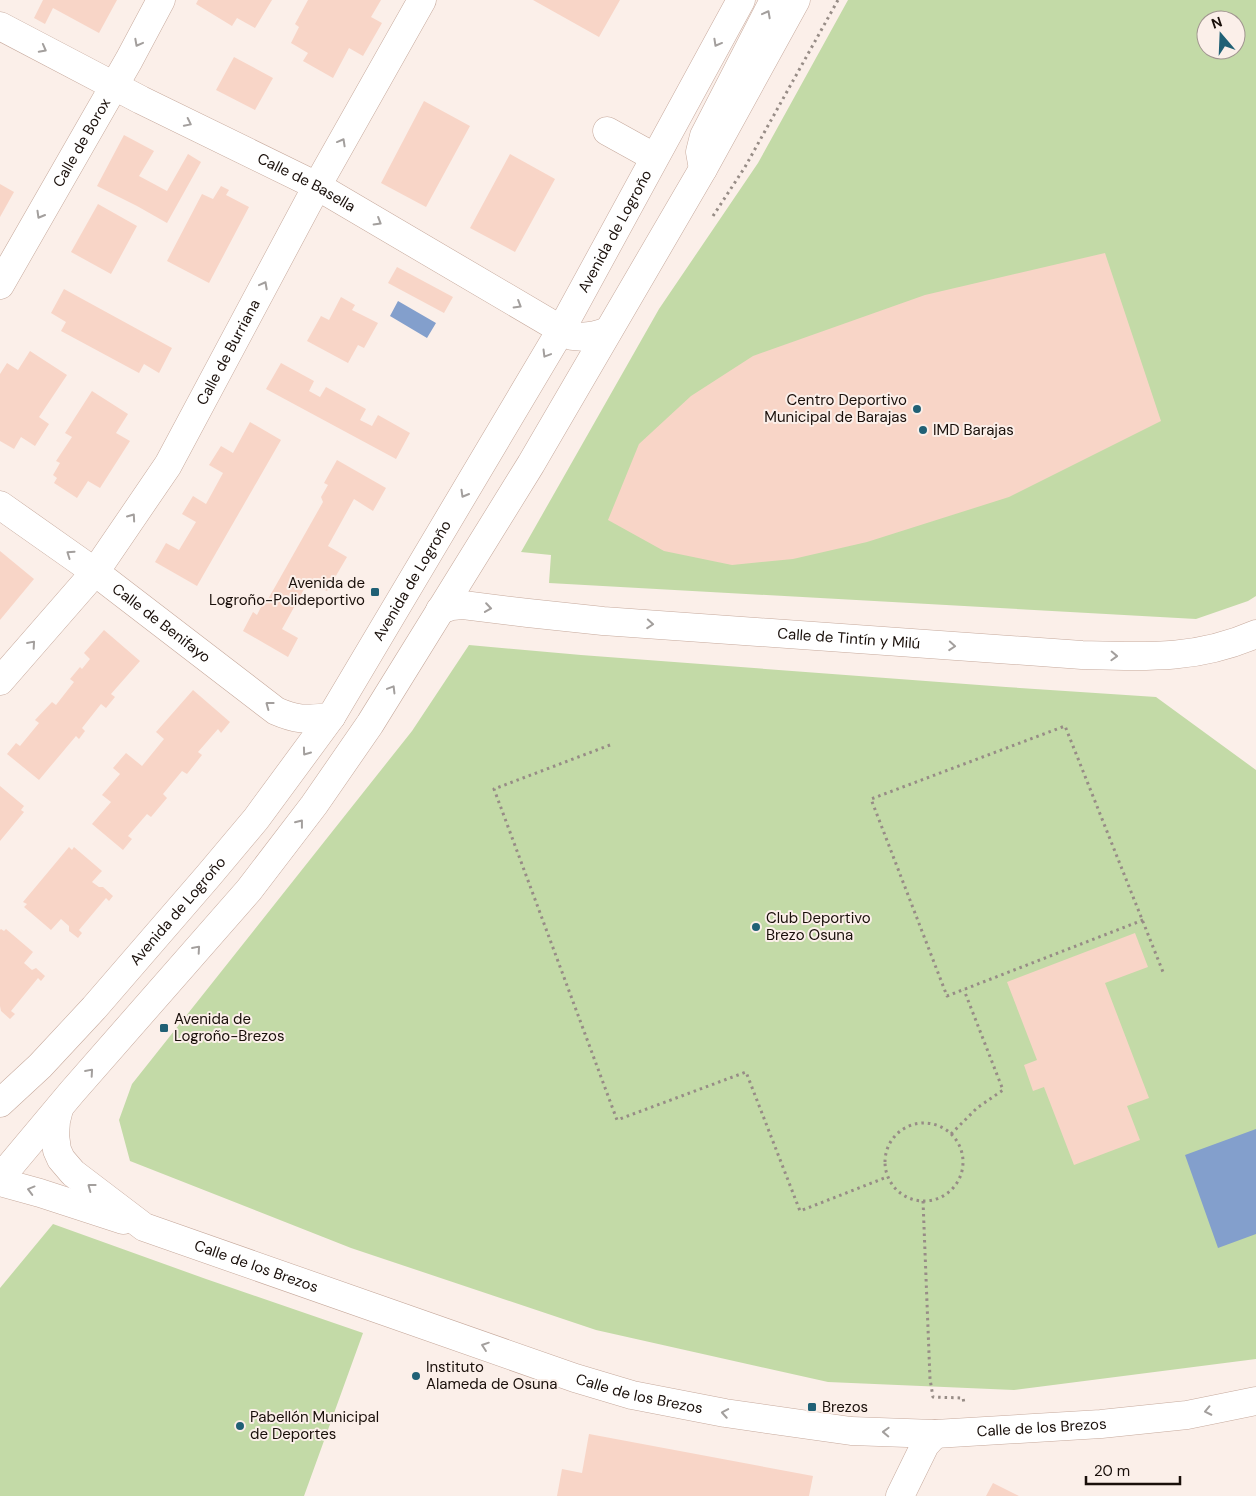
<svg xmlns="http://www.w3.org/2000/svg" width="1256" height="1496" viewBox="0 0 1256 1496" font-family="'DM Sans',sans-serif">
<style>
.green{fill:#c3daa7;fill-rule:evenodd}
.water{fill:#839fcc}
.building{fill:#f8d5c7}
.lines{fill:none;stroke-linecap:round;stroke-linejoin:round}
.minor-casing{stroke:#c6a99c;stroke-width:29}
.major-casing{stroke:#c6a99c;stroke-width:29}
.path{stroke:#978c86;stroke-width:3;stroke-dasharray:2.5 4;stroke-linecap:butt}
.minor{stroke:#fff;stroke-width:28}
.major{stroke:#fff;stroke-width:28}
.oneway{stroke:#a39f9d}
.poi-dot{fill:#206075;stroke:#fbefe9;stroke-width:2}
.labels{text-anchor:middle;stroke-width:4;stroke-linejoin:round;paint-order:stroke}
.street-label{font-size:15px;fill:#190f0a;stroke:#fbefe9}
.poi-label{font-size:15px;fill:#190f0a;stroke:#fbefe9;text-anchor:start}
</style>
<rect width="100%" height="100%" fill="#fbefe9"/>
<path class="green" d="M848,0H1256V596L1248,601L1196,619L549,583L551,555L521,552L659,309L758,163ZM1206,20H1236V50H1206Z
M469,645L581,655L1006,687L1156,697L1256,770V1359L1014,1390L828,1382L596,1330L351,1248L130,1161L119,1120L132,1084L412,731Z
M53,1224L206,1279L363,1333L304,1496H0V1288Z"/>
<path class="water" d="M398,301L436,323L427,338L390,316Z
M1256,1129V1234L1218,1248L1185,1155Z"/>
<path class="building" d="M43,0H117L99,33L53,8L45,24L34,18Z
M198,0H272L255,28L237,18L232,26L196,4Z
M308,0H381L371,17L382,23L363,56L349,48L333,78L303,61L308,53L291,43L299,27L295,24Z
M533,0H620L599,37Z
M234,57L273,78L255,110L216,90Z
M424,101L470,126L426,207L381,183Z
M124,135L154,151L139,176L167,191L188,154L201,162L167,223L137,206L97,186Z
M510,154L555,179L515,252L470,228Z
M0,184L14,192L0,217Z
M221,186L229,190L226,195L249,207L209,283L167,261L202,194L213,199Z
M98,204L137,226L111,274L71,252Z
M1105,253L1161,421L1009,497L867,542L793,559L732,565L664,551L608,520L639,444L691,396L753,356L925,295Z
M397,267L453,297L444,313L388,283Z
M64,289L172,348L159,373L144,364L139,373L61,331L66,322L51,313Z
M341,297L355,305L352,310L378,323L364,348L358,345L348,363L307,341L321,316L329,320Z
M30,351L67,375L39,417L49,424L35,446L21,437L14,449L0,441V374L7,363L18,370Z
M281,363L314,381L309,391L320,397L326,387L366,409L360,420L372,426L378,415L410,433L396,459L266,389Z
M92,391L128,414L116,433L130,441L100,488L88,481L77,498L54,483L57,478L53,475L60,463L56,461L72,437L65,433Z
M250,422L281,440L197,586L155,562L166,543L179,550L196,522L182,514L193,496L206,504L223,473L209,465L221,446L233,453Z
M337,460L386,488L373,511L354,499L328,546L347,557L327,591L308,582L282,629L298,638L288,657L243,631L253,612L257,615L265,599L267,601L323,502L321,497L328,485L324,483Z
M0,551L34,579L0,620Z
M104,630L140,661L111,694L115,697L106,708L101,704L82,728L85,731L79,739L76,736L39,780L7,754L16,743L20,746L39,723L35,720L52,702L56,705L74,682L70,679L80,667L82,669L90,659L84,653Z
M193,690L230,722L221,733L218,729L198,752L202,755L187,774L182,771L163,794L167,798L151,817L147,814L128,836L132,839L123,850L92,824L111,802L102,795L120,774L113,768L126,753L142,766L164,739L156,732Z
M0,786L24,806L21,810L24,812L0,841Z
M69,847L72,850L74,847L102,871L92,882L99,887H103L113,896L109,901L106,898L79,930L82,933L78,938L69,931V926L61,919L51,930L24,907L27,904L23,902Z
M1,929L4,931L6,929L33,952L24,963L32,970L36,968L45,976L41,981L38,978L11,1011L15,1014L10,1019L1,1011L0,1006V930Z
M1135,933L1148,967L1105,983L1149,1098L1127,1106L1140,1140L1074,1165L1044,1087L1033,1091L1024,1065L1037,1060L1007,982Z
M589,1434L813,1476L809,1496H557L562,1469L582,1473Z
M993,1483L1019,1496H986Z"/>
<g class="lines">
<defs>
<g id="minor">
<path id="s1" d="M0,26L141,100L317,186L572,336C586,338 596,336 608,331"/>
<path d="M607,131L654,157"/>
<path d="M703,169L700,152L704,136L774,0"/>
<path id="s2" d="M0,285L129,60L161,0"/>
<path id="s3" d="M0,505L95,572L276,711C299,721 307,719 331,717"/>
<path id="s4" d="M440,610L452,606L463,605L528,613L603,621L1082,655C1146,657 1196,660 1256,634"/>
<path id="s5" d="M0,681L95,572L168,465L317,186L422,0"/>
<path id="s6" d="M59,1109L56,1121L55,1135L57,1150L61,1159L73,1173L144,1227L575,1378L632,1395L725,1413L851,1431L935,1434L1101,1424L1187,1415L1256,1401"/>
<path d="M0,1182L40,1193L123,1220"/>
<path d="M900,1496L925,1445L935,1434"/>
</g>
<g id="major">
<path id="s7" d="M0,1103L40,1066L94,1008L209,875L256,819L331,717L561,330L741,0"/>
<path d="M0,1178L72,1092L249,890L314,805L370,724L531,464L703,169L796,0"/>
</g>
</defs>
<use href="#minor" class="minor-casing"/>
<use href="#major" class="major-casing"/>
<path class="path" d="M713,216L745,167L838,0
M610,745L494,789L617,1120L746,1072L800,1211L887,1177
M1143,920L947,996L871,799L1065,726L1163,972
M885 1162a39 39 0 1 1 78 0a39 39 0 1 1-78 0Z
M951,1134L977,1108L1003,1090L964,990
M923,1201L930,1379L933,1397L963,1398L964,1403"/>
<use href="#minor" class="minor"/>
<use href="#major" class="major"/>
</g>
<defs><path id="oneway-chevron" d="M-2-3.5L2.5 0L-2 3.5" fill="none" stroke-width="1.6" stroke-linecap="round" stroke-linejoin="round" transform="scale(1.25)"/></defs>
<g class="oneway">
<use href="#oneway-chevron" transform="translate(767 14) rotate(-62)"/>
<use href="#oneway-chevron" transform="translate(138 43) rotate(118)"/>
<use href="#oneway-chevron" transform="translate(717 43) rotate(119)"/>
<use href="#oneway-chevron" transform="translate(43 49) rotate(28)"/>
<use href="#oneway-chevron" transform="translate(188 123) rotate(26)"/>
<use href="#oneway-chevron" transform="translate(342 142) rotate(-61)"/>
<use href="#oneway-chevron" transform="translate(40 215) rotate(120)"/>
<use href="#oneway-chevron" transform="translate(378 222) rotate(31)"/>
<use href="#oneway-chevron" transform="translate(264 285) rotate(-62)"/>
<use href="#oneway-chevron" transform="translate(518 305) rotate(31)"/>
<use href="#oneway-chevron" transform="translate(546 354) rotate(121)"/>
<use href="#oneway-chevron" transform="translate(464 494) rotate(120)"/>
<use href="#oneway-chevron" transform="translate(132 517) rotate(-55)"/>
<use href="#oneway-chevron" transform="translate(70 554) rotate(-145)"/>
<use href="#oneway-chevron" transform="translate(488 608) rotate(8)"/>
<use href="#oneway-chevron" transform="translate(650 624) rotate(4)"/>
<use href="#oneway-chevron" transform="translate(32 644) rotate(-49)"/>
<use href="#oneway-chevron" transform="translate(952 646) rotate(4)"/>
<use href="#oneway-chevron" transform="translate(1114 656) rotate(2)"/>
<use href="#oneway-chevron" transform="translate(392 689) rotate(-59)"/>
<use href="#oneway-chevron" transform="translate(269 705) rotate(-143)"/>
<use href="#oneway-chevron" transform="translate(306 752) rotate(126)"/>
<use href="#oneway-chevron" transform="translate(300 823) rotate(-52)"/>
<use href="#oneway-chevron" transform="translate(197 949) rotate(-49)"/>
<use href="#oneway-chevron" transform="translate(90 1072) rotate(-49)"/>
<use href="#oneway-chevron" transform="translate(91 1187) rotate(-143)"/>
<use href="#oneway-chevron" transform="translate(31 1190) rotate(-165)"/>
<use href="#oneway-chevron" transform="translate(485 1346) rotate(-161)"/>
<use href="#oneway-chevron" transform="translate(1208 1411) rotate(168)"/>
<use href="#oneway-chevron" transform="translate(725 1413) rotate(-170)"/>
<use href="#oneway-chevron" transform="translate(886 1432) rotate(-178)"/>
</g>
<g class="poi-dot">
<circle cx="917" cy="409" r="5"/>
<circle cx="923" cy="430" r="5"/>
<rect x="370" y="587" width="10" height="10" rx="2.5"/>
<circle cx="756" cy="927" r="5"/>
<rect x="159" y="1023" width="10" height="10" rx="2.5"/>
<circle cx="416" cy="1376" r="5"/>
<rect x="807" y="1402" width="10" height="10" rx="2.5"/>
<circle cx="240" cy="1426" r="5"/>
</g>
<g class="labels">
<g class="street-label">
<text dy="5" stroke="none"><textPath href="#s2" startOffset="164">Calle de Borox</textPath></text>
<text dy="5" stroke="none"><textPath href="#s1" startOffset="344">Calle de Basella</textPath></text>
<text dy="5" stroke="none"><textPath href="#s7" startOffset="1072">Avenida de Logroño</textPath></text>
<text dy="5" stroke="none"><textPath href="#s5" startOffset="402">Calle de Burriana</textPath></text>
<text dy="5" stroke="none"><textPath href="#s7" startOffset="668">Avenida de Logroño</textPath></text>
<text dy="5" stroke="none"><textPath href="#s3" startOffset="200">Calle de Benifayo</textPath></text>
<text dy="5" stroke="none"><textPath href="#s4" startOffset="411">Calle de Tintín y Milú</textPath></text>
<text dy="5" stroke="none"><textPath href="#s7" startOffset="262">Avenida de Logroño</textPath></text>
<text dy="5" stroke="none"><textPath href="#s6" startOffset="278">Calle de los Brezos</textPath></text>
<text dy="5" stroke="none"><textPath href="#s6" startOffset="682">Calle de los Brezos</textPath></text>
<text dy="5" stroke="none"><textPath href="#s6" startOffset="1088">Calle de los Brezos</textPath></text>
</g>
<g class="poi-label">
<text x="907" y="405" text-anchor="end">Centro Deportivo<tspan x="907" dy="17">Municipal de Barajas</tspan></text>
<text x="933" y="435">IMD Barajas</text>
<text x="365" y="588" text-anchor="end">Avenida de<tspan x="365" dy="17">Logroño-Polideportivo</tspan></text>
<text x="766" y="923">Club Deportivo<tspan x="766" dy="17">Brezo Osuna</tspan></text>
<text x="174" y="1024">Avenida de<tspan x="174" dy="17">Logroño-Brezos</tspan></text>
<text x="426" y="1372">Instituto<tspan x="426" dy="17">Alameda de Osuna</tspan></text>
<text x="822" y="1412">Brezos</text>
<text x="250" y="1422">Pabellón Municipal<tspan x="250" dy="17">de Deportes</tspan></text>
</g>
</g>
<g transform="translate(1221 35) rotate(341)"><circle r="24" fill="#fbefe9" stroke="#a19590"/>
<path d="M0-4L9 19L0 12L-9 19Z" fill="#206075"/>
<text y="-8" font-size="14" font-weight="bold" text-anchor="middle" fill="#190f0a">N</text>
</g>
<path d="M1086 1476v8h94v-8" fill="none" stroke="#190f0a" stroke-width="2.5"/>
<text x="1094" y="1476" font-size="15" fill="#190f0a" stroke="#fbefe9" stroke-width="4" paint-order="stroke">20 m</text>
</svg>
